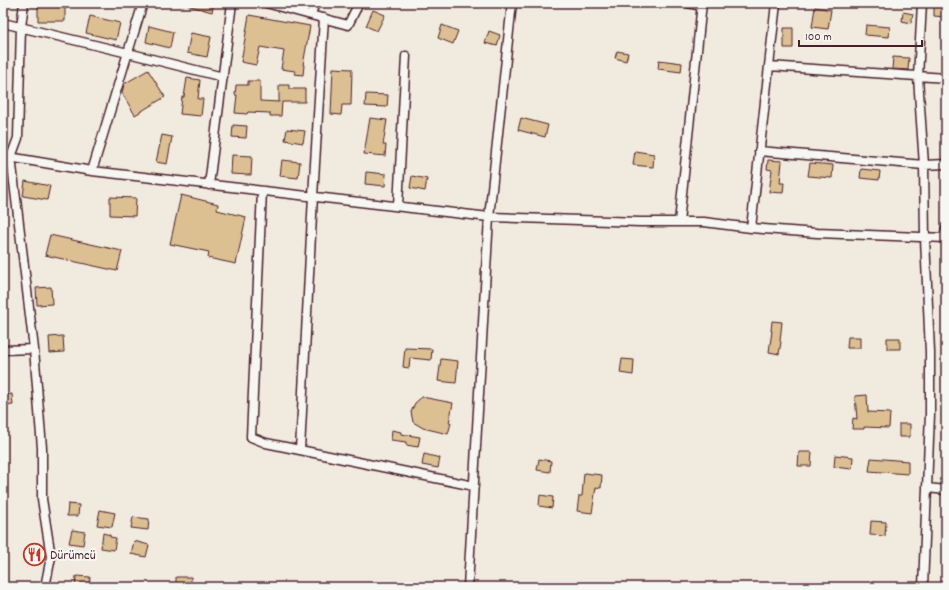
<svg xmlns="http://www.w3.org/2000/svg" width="949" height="590" viewBox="0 0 949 590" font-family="Dekko,sans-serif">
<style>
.building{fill:#ddc091;stroke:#4a1f2b}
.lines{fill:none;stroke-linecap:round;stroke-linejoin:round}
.minor-casing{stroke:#4a1f2b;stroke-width:11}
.minor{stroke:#f6f6f2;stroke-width:8}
.labels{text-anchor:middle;stroke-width:4;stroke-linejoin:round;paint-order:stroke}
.poi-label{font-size:14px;fill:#4a1f2b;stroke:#f6f6f2;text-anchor:start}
</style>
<rect width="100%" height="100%" fill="#f1ebdf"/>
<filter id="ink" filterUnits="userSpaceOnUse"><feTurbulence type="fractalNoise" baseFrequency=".025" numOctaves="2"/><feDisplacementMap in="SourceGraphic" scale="8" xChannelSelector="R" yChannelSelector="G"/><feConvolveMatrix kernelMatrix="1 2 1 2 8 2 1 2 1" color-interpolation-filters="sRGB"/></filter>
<g filter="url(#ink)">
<path class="building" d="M187,3H214L212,12L187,5Z
M934,3H945L944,17L934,16Z
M38,6H65V21H38Z
M815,7L831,10L828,29L812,27Z
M373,10L385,15L377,31L366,26Z
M903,12L913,14L911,23L902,21Z
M249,15L310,26L303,65H304L303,75L294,74L295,71L281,69L284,51L260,47L256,65L241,62Z
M90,16L120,23L116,40L86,33Z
M442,25L458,31L453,44L438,38Z
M866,25L890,27L889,37L865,35Z
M149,26L173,32L170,48L146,42Z
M784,28H793V48H784Z
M489,31L500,35L497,46L485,43Z
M191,33L211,37L207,57L187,53Z
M617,51L628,53L626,61L615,58Z
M893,57L909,58L908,70L892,69Z
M659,60L682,63L681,72L658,69Z
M333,68L352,69L351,105H342L341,115L331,114Z
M148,70L165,97L135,115L122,93L124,84Z
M187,78L200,80L198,99H203L201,116L180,114L182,97H184Z
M248,81H260V101L279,102V85H289V89H305V102H282L281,116H270V113L248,112L247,114L235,113L237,95H235L236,85H248Z
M366,94L388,95L387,107L365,106Z
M370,118L387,120L383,145H386L385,156L364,154Z
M521,118L548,125L545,137L518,130Z
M233,125L247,126L246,138L232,137Z
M287,129L305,131L303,143L285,140Z
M162,135L172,137L167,164L156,162Z
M635,151L654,154L653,167L633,165Z
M232,155L252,156L251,175L231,174Z
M282,160L300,162L298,178L280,176Z
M768,160L782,161L780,183H784L783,193L769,192L772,170L767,169Z
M810,163L833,165L832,178L808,176Z
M861,169L880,171L879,180L860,178Z
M366,172L386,174L385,186L365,184Z
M412,176L427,179L425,191L410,188Z
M25,181L50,186L47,200L23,196Z
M181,195L218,204L217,210L246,217L236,264L208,258L209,252L170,244Z
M110,197L136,198L135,216L110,215Z
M50,235L122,251L117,271L45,255Z
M51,287L52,304L37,305L36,288Z
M772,321L782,322L780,341L781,342L779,354L769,352L772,331H771Z
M63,336L64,352L50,353L49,337Z
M848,337H860V348H847Z
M887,338H900V349H887Z
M405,348L432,349L431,360L410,358L409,368L403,367Z
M441,359L458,361L456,383L438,381Z
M622,359L634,360L633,375L620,373Z
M12,394L13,405L3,406V395Z
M867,395L868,412L890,413L889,428L864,427V429H852L853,418L857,419L855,396Z
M422,397L453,403L449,423H451L448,434L423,428L413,422L411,412L415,403Z
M899,424H910V437H899Z
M392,430L401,432V434L420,437L418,447L406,445V442L391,440Z
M799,452H812L811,466H798Z
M424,454L440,458L438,468L422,465Z
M835,455L853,457L852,469L834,467Z
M871,458L908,461V474L869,471Z
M539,459L551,461L550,472L537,470Z
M584,473L602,475L601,488L596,487L592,513L577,511L579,496H582Z
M540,495L553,497L552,508L539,506Z
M68,504L79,505L78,516H67Z
M100,510L115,513L112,527L97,525Z
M133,517L149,519L148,530L131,528Z
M871,521L886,522L885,536L870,535Z
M72,530L85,532L83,545L69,543Z
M103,533L110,535V537L116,538L114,550L101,548Z
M134,541L149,545L146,557L131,554Z
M36,549L38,560L29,562L26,551Z
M76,576L90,577L89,587H75Z
M176,577H191V587H176Z"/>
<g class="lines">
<defs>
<path id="minor" d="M24,3L21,27L18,138L11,157L34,349L42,448V499L51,557L45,587
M266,3L348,25L359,3
M688,3L702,6
M922,3L918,77L920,107L924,165L925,238L930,352V414L923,587
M311,14L315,3
M3,23L128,53L223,77
M769,66L946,78
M759,151L924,165L946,164
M3,156L92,171L489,217L640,222H704L751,228L817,233L946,238
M92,171L143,3
M209,185L232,3
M262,191L251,437L266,443L474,486
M398,206L406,56
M679,222L702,3
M751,228L776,3
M944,238L946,228
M3,350L34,349
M300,450L313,196L324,18
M927,488L946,490
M468,587L489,217L512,3"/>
</defs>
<use href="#minor" class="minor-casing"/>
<use href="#minor" class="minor"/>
</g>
</g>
<defs>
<symbol id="restaurant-ring" viewBox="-11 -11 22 22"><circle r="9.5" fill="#f6f6f2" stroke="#c8321e" stroke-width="1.5"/><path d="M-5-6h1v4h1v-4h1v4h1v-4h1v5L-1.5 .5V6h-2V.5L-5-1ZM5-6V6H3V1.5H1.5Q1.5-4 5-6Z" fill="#c8321e"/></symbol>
</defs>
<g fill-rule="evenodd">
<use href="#restaurant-ring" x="22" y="542" width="25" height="25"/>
</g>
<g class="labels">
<g class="poi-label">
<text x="50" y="559">Dürümcü</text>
</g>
</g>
<rect width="949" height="590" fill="none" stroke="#f6f6f2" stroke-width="16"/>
<rect x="8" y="8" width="933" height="574" fill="none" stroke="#4a1f2b" stroke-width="1.5" filter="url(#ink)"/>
<path d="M799 40v6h123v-6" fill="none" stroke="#4a1f2b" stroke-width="2"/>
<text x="805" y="40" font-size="12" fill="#4a1f2b" stroke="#f6f6f2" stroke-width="3" paint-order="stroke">100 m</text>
</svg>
